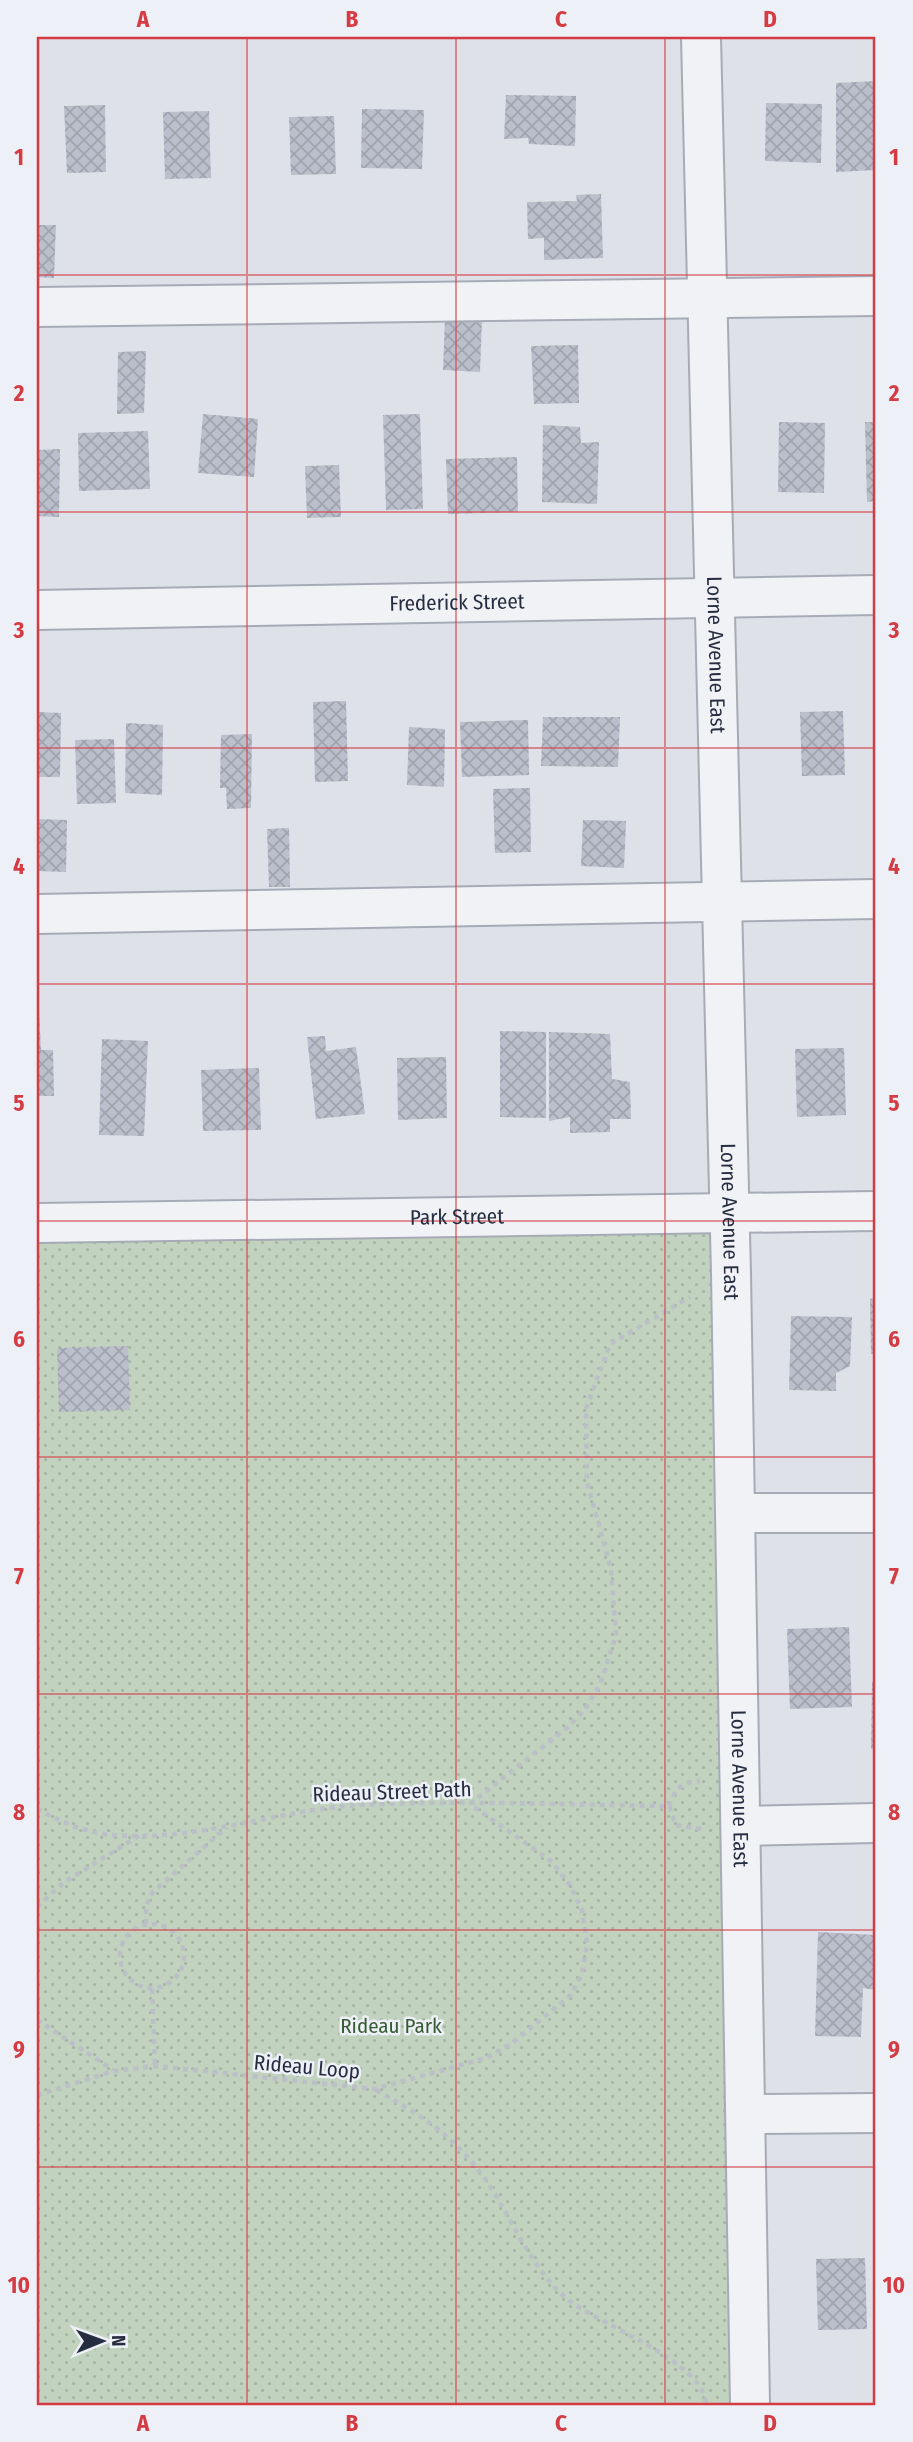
<svg xmlns="http://www.w3.org/2000/svg" width="913" height="2442" viewBox="0 0 913 2442" font-family="'Fira Sans Condensed',sans-serif">
<style>
.park{fill:url(#park-dots)}
.building{fill:url(#building-cross-hatch)}
.lines{fill:none;stroke-linecap:round;stroke-linejoin:round}
.minor-casing{stroke:#a7abb6;stroke-width:42}
.path{stroke:#bbbfc7;stroke-width:4.5;stroke-dasharray:5 5;stroke-linecap:butt}
.minor{stroke:#f0f2f6;stroke-width:38}
.grid{fill:none;stroke:#d53b43;stroke-width:2;stroke-opacity:0.55}
.labels{text-anchor:middle;stroke-width:5;stroke-linejoin:round;paint-order:stroke}
.street-label{font-size:21px;fill:#262d40;stroke:#edf0f6}
.park-label{font-size:21px;fill:#375c33;stroke:#edf0f6}
.neatline{fill:none;stroke:#d53b43;stroke-width:2.5}
.grid-label{font-size:23px;text-anchor:middle;font-weight:bold;fill:#d53b43}
</style>
<defs>
<pattern id="park-dots" width="8" height="8" patternUnits="userSpaceOnUse" patternTransform="scale(1.75)"><rect width="8" height="8" fill="#c1d3be"/><path d="M2 2h.1M6 6h.1" fill="none" stroke="#a6b5a4" stroke-width="1.8" stroke-linecap="round"/></pattern>
<pattern id="building-cross-hatch" width="8" height="8" patternUnits="userSpaceOnUse" patternTransform="scale(1.75)"><rect width="8" height="8" fill="#bbbfcb"/><path d="M0 0l8 8M0 8l8-8" fill="none" stroke="#a1a4af"/></pattern>
</defs>
<rect width="100%" height="100%" fill="#dee1e8"/>
<path class="park" d="M729,1214L750,2405H37V1223Z"/>
<path class="building" d="M876,81V170L836,172V83Z
M506,95L576,96L575,146L529,144L528,138L504,139Z
M766,103L822,104L821,163L765,161Z
M105,105L106,172L67,173L64,106Z
M362,109L424,110L422,169L361,168Z
M209,111L211,178L165,179L163,112Z
M334,116L336,174L291,175L289,117Z
M601,194L603,258L544,260V238L528,239L527,202L577,201L576,195Z
M37,225H56L54,278L37,277Z
M445,318L482,320L480,372L443,370Z
M578,345L579,403L534,404L531,346Z
M146,351L144,413L117,414L118,352Z
M203,414L258,419L254,477L198,473Z
M420,414L423,509L386,510L383,415Z
M779,422L825,423L824,493L778,492Z
M865,422H876V501L867,502Z
M543,425L580,427L581,443L599,442L597,504L542,502Z
M148,431L150,489L79,491L78,433Z
M60,449L59,517L37,516V450Z
M517,457L518,512L448,514L446,459Z
M339,465L341,517L307,518L305,466Z
M346,701L348,781L315,782L313,702Z
M843,711L845,775L802,776L800,712Z
M37,712L61,713L60,777H37Z
M543,717H620L618,767L541,766Z
M528,720L529,775L462,777L460,722Z
M126,723L163,725L162,795L125,793Z
M409,727L445,729L444,787L407,785Z
M252,734L251,808L227,809L226,788H220L221,735Z
M114,739L116,803L77,804L75,740Z
M530,788L531,852L495,853L493,789Z
M37,819L67,820L66,872L37,871Z
M583,820L626,821L624,868L581,866Z
M289,828L290,887H269L267,829Z
M37,1008H39L41,1050H53L54,1096H37Z
M500,1031L546,1032V1118L500,1117Z
M549,1032L610,1034L612,1079L630,1082L631,1119H610V1132L570,1133V1117L549,1121Z
M325,1036L326,1051L356,1047L365,1114L316,1119L307,1037Z
M102,1039L148,1041L144,1136L99,1135Z
M844,1048L846,1115L797,1117L795,1049Z
M446,1057L447,1118L398,1120L397,1058Z
M259,1068L261,1130L203,1131L201,1070Z
M876,1298V1354H871L870,1299Z
M791,1316L852,1317L850,1366L836,1373V1391L789,1390Z
M128,1346L130,1410L59,1412L57,1348Z
M849,1627L852,1707L790,1709L787,1629Z
M872,1682H876V1749H871Z
M818,1932L876,1935V1990L863,1988L861,2037L815,2036Z
M865,2258L867,2329L818,2330L816,2259Z"/>
<g class="lines">
<defs>
<g id="minor">
<path id="s1" d="M701,37L731,1273L750,2405"/>
<path d="M37,307L876,296"/>
<path id="s2" d="M37,610L876,595"/>
<path d="M37,914L876,899"/>
<path id="s3" d="M37,1223L876,1211"/>
<path d="M736,1513H876"/>
<path d="M742,1826L876,1823"/>
<path d="M748,2114L876,2113"/>
</g>
</defs>
<use href="#minor" class="minor-casing"/>
<path class="path" d="M470,1804L568,1727L585,1709L600,1685L616,1635L611,1569L587,1482L586,1409L610,1344L690,1297
M669,1806C675,1789 681,1782 700,1781
M37,1809C60,1821 85,1833 112,1835C195,1842 277,1810 360,1805C462,1800 566,1805 669,1806L676,1825L701,1829
M37,1907L63,1883L140,1835
M120 1956a32 32 0 1 1 64 0a32 32 0 1 1-64 0Z
M146,1924V1906L153,1892L227,1827
M152,1989L155,2066
M37,2020L113,2070
M376,2090C414,2111 448,2132 476,2167C510,2209 524,2261 566,2298C598,2325 705,2361 706,2405
M37,2095L114,2071L155,2066L375,2089L486,2058L511,2044L571,1995L582,1974L587,1943L582,1910L570,1885L551,1861L470,1804"/>
<use href="#minor" class="minor"/>
</g>
<path class="grid" d="M247,37V2405M456,37V2405M665,37V2405M37,275H876M37,512H876M37,748H876M37,984H876M37,1221H876M37,1457H876M37,1694H876M37,1930H876M37,2167H876"/>
<g class="labels">
<g class="street-label">
<text dy="7" stroke="none"><textPath href="#s2" startOffset="420">Frederick Street</textPath></text>
<text dy="7" stroke="none"><textPath href="#s1" startOffset="618">Lorne Avenue East</textPath></text>
<text dy="7" stroke="none"><textPath href="#s3" startOffset="420">Park Street</textPath></text>
<text dy="7" stroke="none"><textPath href="#s1" startOffset="1185">Lorne Avenue East</textPath></text>
<text dy="7" stroke="none"><textPath href="#s1" startOffset="1752">Lorne Avenue East</textPath></text>
<text transform="translate(392 1792) rotate(-2)" y="7">Rideau Street Path</text>
<text transform="translate(307 2067) rotate(5)" y="7">Rideau Loop</text>
</g>
<g class="park-label">
<text x="391" y="2033">Rideau Park</text>
</g>
</g>
<rect width="913" height="2442" fill="none" stroke="#edf0f6" stroke-width="77"/>
<g transform="translate(102 2341) rotate(89)" stroke="#edf0f6" stroke-width="5" paint-order="stroke">
<path d="M0-5L12 26L0 18L-12 26Z" fill="#262d40"/>
<text y="-10" font-size="19" font-weight="bold" text-anchor="middle" fill="#262d40">N</text>
</g>
<rect x="38" y="38" width="836" height="2366" class="neatline"/>
<g class="grid-label">
<text x="143" y="27">A</text>
<text x="352" y="27">B</text>
<text x="561" y="27">C</text>
<text x="770" y="27">D</text>
<text x="19" y="165">1</text>
<text x="894" y="165">1</text>
<text x="19" y="401">2</text>
<text x="894" y="401">2</text>
<text x="19" y="638">3</text>
<text x="894" y="638">3</text>
<text x="19" y="874">4</text>
<text x="894" y="874">4</text>
<text x="19" y="1111">5</text>
<text x="894" y="1111">5</text>
<text x="19" y="1347">6</text>
<text x="894" y="1347">6</text>
<text x="19" y="1584">7</text>
<text x="894" y="1584">7</text>
<text x="19" y="1820">8</text>
<text x="894" y="1820">8</text>
<text x="19" y="2057">9</text>
<text x="894" y="2057">9</text>
<text x="19" y="2293">10</text>
<text x="894" y="2293">10</text>
<text x="143" y="2431">A</text>
<text x="352" y="2431">B</text>
<text x="561" y="2431">C</text>
<text x="770" y="2431">D</text>
</g>
</svg>
